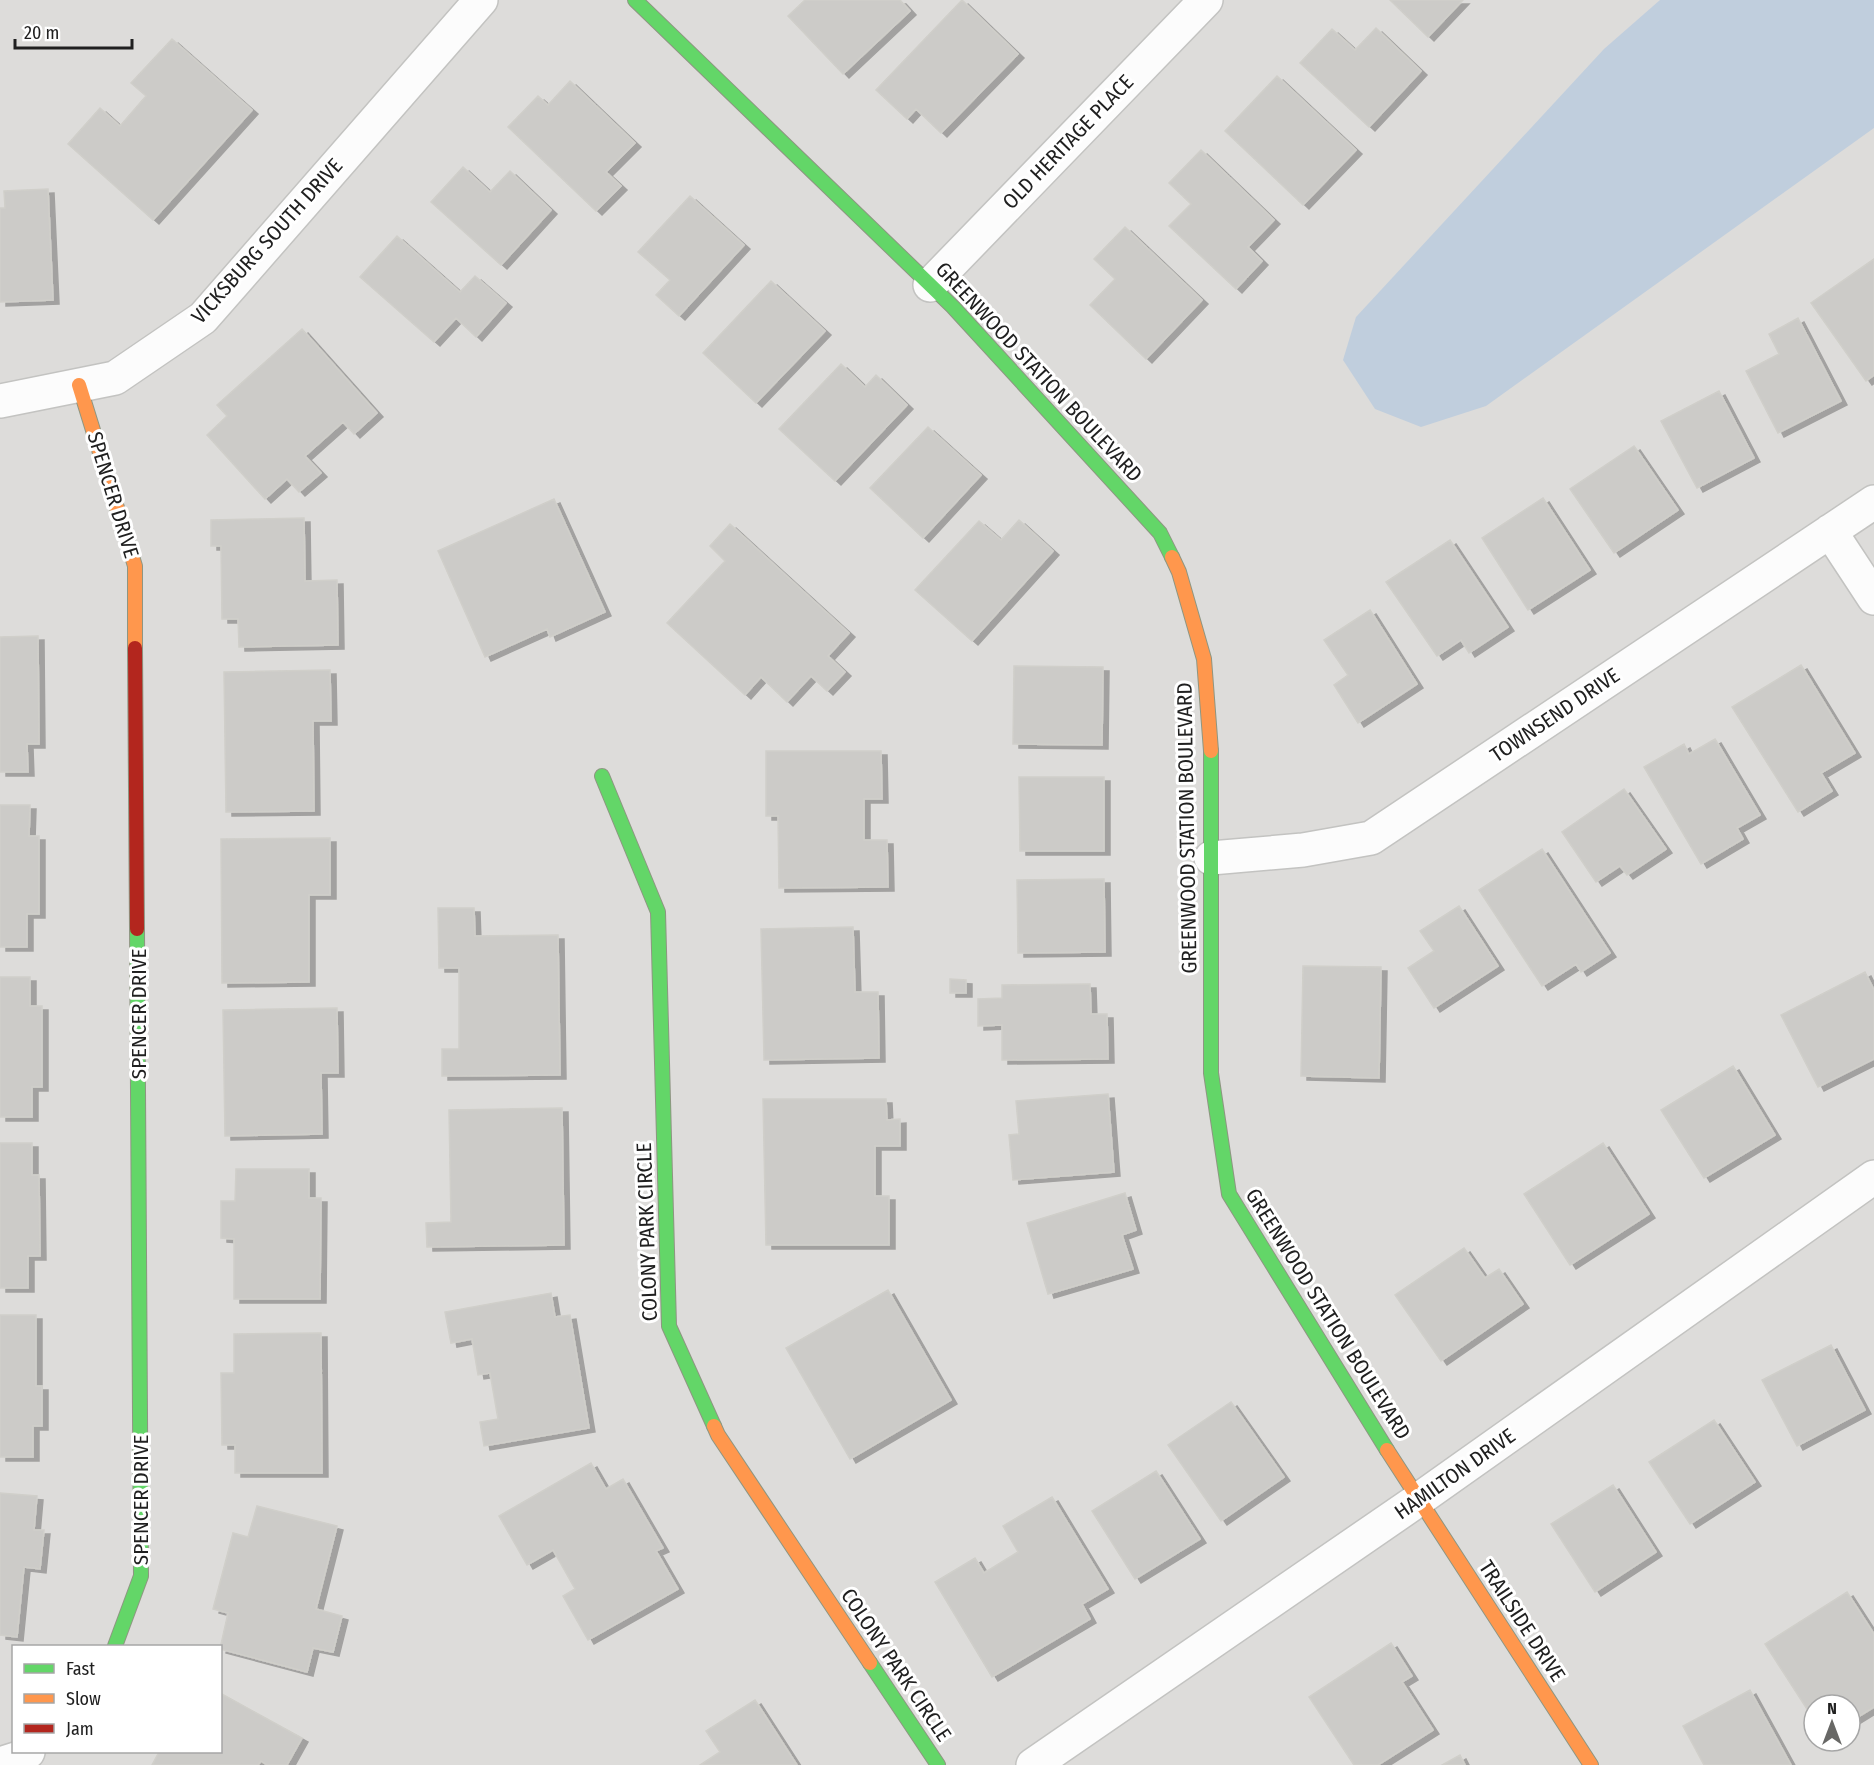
<svg xmlns="http://www.w3.org/2000/svg" width="1874" height="1765" viewBox="0 0 1874 1765" font-family="'Fira Sans Condensed',sans-serif">
<style>
.residential{fill:#dddcda;fill-rule:evenodd}
.water{fill:#c0cedd}
.building{fill:#cccbc8;stroke:#d0cfca;stroke-width:1.5;filter:url(#shadow)}
.lines{fill:none;stroke-linecap:round;stroke-linejoin:round}
.street-casing{stroke:#c3c3c1;stroke-width:36}
.fast-casing{stroke:#8e9682;stroke-width:16}
.slow-casing{stroke:#8e9682;stroke-width:16}
.jam-casing{stroke:#8e9682;stroke-width:16}
.street{stroke:#fcfcfc;stroke-width:33}
.fast{stroke:#63d668;stroke-width:14}
.slow{stroke:#ff974d;stroke-width:14}
.jam{stroke:#b3261e;stroke-width:14}
.labels{text-anchor:middle;stroke-width:6;stroke-linejoin:round;paint-order:stroke}
.street-label{font-size:21px;fill:#202020;stroke:#fff}
</style>
<defs>
<filter id="shadow"><feDropShadow dx="6" dy="4" stdDeviation="0" flood-color="#0004"/></filter>
</defs>
<rect width="100%" height="100%" fill="#edede9"/>
<path class="residential" d="M0,0H1874V1765H0ZM14,1646H220V1752H14ZM1814,1705H1850V1741H1814Z"/>
<path class="water" d="M1660,0H1874V128L1486,406L1421,427L1375,409L1343,360L1356,317L1604,49Z"/>
<path class="building" d="M805,0H900L910,11L843,74L788,16Z
M962,0L1018,54L941,133L916,109L907,119L876,90Z
M1390,0H1463L1428,37Z
M1376,28L1421,71L1369,127L1300,63L1332,29L1355,50Z
M172,39L252,110L153,220L68,144L100,108L120,126L146,96L131,83Z
M1277,76L1356,150L1303,205L1225,131Z
M570,81L635,143L606,172L621,186L596,211L508,127L538,96L548,105Z
M1201,150L1274,220L1248,247L1262,261L1236,289L1169,226L1191,204L1169,183Z
M463,167L490,192L510,171L551,210L501,265L431,202Z
M48,189L53,300L0,302V208H5L4,191Z
M690,196L744,245L679,316L656,295L670,280L638,252Z
M1125,227L1202,300L1146,359L1090,305L1115,279L1094,259Z
M397,236L460,292L475,276L506,303L476,337L456,318L434,342L360,277Z
M1874,259V375L1866,381L1811,303Z
M771,281L825,331L756,403L703,353Z
M1798,318L1841,401L1778,433L1746,371L1779,354L1769,334Z
M302,329L377,413L354,434L343,422L305,456L321,473L299,492L287,479L265,499L207,435L227,416L217,405Z
M841,364L865,387L876,375L907,405L835,481L779,429Z
M1719,391L1754,458L1697,488L1661,421Z
M928,427L981,475L923,538L870,488Z
M1634,446L1678,510L1614,553L1570,489Z
M1543,498L1590,570L1528,610L1482,538Z
M554,499L605,612L550,637L547,629L485,657L438,551Z
M304,518L305,581L337,580L338,645L239,647L238,619H222L221,546H211V520Z
M1019,520L1053,551L972,641L915,590L979,521L1001,540Z
M730,524L849,633L828,656L845,672L827,691L811,676L787,702L761,677L745,695L667,623L725,561L710,546Z
M1450,540L1508,627L1469,653L1461,640L1437,656L1386,582Z
M1370,610L1417,684L1358,723L1334,685L1348,675L1324,640Z
M38,636L39,744H27L28,772H0V637Z
M1801,665L1855,753L1821,773L1832,791L1798,812L1732,707Z
M1014,666L1103,667L1102,745L1013,744Z
M330,670L331,721H313L314,811L226,812L224,672Z
M1715,739L1760,815L1737,828L1743,839L1701,864L1644,767L1684,744L1689,754Z
M766,751H881L882,799H864V840H887L888,887L779,888L778,816H766Z
M1019,777H1104V851H1020Z
M1624,789L1666,849L1627,875L1620,866L1596,882L1562,832Z
M0,805H30L29,836H39V914H27V947H0Z
M330,838V895H309V982L222,983L221,839Z
M1542,849L1610,953L1581,972L1576,964L1542,986L1479,890Z
M1104,879L1105,952L1018,953L1017,880Z
M1459,906L1498,966L1434,1008L1408,968L1434,951L1420,931Z
M438,908H474L475,936L558,935L560,1075L442,1076V1049H459V968H439Z
M853,927L855,992H878L879,1058L764,1060L761,929Z
M1303,966L1381,967L1379,1078L1301,1076Z
M1865,972L1874,990V1059L1818,1087L1781,1015Z
M0,977H30V1006H42V1087H32V1117H0Z
M950,979L966,980V993H950Z
M1090,984L1091,1014H1107L1108,1059L1002,1060V1025L978,1026V999L1002,998V985Z
M337,1008L338,1073H321L322,1134L225,1136L223,1010Z
M1733,1066L1775,1135L1704,1178L1661,1110Z
M1108,1094L1114,1172L1013,1180L1009,1135L1019,1134L1016,1101Z
M763,1099H886L887,1120L900,1119V1146H875V1196H889V1245H766Z
M562,1108L564,1245L427,1247L426,1223L451,1222L449,1110Z
M0,1143H32V1175H39L40,1256H28V1288H0Z
M1603,1143L1649,1214L1570,1265L1524,1194Z
M236,1169H309V1198H321L320,1299H234V1239L221,1238V1201H235Z
M1125,1193L1136,1230L1122,1235L1133,1269L1048,1294L1027,1223Z
M1464,1248L1485,1278L1499,1269L1523,1304L1441,1361L1395,1295Z
M888,1290L951,1400L850,1459L786,1348Z
M551,1293L555,1317L570,1315L589,1428L484,1446L480,1422L498,1419L490,1373L478,1375L472,1339L451,1343L445,1312Z
M0,1315H36V1386H42V1426H33V1457H0Z
M321,1333L322,1473H235V1445H222L221,1373H234V1334Z
M1831,1345L1865,1410L1797,1446L1762,1380Z
M1231,1402L1284,1477L1221,1521L1168,1445Z
M1714,1420L1755,1482L1690,1524L1649,1462Z
M591,1463L606,1489L623,1479L663,1548L656,1551L678,1589L588,1640L563,1596L575,1589L553,1550L527,1565L499,1516Z
M1156,1471L1200,1539L1135,1579L1092,1511Z
M1613,1485L1656,1552L1595,1592L1551,1524Z
M0,1493L37,1496L34,1530H44L40,1569L24,1567L17,1637L0,1635Z
M1052,1497L1108,1589L1082,1604L1090,1619L992,1677L935,1582L975,1558L984,1573L1018,1552L1003,1526Z
M257,1506L337,1526L316,1609L342,1616L333,1652L313,1648L307,1672L220,1649L228,1613L213,1609L233,1533L248,1537Z
M1847,1592L1874,1634V1707L1850,1722V1705H1814V1720L1765,1644Z
M1391,1643L1412,1676L1402,1682L1433,1730L1378,1765H1354L1309,1697Z
M1750,1690L1791,1765H1704L1683,1726Z
M220,1693L302,1738L287,1765H267L261,1761L258,1765H152L159,1752H220Z
M755,1700L797,1765H700L720,1752L706,1731Z
M1460,1755L1465,1765H1442Z"/>
<g class="lines">
<defs>
<path id="street" d="M930,285L1206,0
M0,401L115,378L203,318L481,0
M1830,531L1874,598
M1211,858L1303,850L1371,838L1874,502
M0,1764L19,1758L28,1752
M1033,1765L1418,1500L1874,1177"/>
<path id="fast" d="M635,0L953,307L1160,533L1172,557
M1211,751V1073L1229,1194L1387,1450
M602,776L658,912L669,1326L714,1426
M115,1646L141,1576L137,929
M870,1663L938,1765"/>
<path id="slow" d="M79,385L135,566V648
M1172,557L1179,572L1204,659L1211,751
M714,1426L718,1435L870,1663
M1387,1450L1591,1765"/>
<path id="jam" d="M135,648L137,929"/>
</defs>
<use href="#street" class="street-casing"/>
<use href="#fast" class="fast-casing"/>
<use href="#slow" class="slow-casing"/>
<use href="#jam" class="jam-casing"/>
<use href="#street" class="street"/>
<use href="#fast" class="fast"/>
<use href="#slow" class="slow"/>
<use href="#jam" class="jam"/>
</g>
<g class="labels">
<g class="street-label">
<text transform="translate(1068 142) rotate(-46)" y="7">OLD HERITAGE PLACE</text>
<text transform="translate(267 241) rotate(-48)" y="7">VICKSBURG SOUTH DRIVE</text>
<text transform="translate(1039 372) rotate(47)" y="7">GREENWOOD STATION BOULEVARD</text>
<text transform="translate(113 495) rotate(73)" y="7">SPENCER DRIVE</text>
<text transform="translate(1555 715) rotate(-34)" y="7">TOWNSEND DRIVE</text>
<text transform="translate(1187 828) rotate(-91)" y="7">GREENWOOD STATION BOULEVARD</text>
<text transform="translate(139 1014) rotate(-90)" y="7">SPENCER DRIVE</text>
<text transform="translate(647 1232) rotate(-92)" y="7">COLONY PARK CIRCLE</text>
<text transform="translate(1328 1314) rotate(58)" y="7">GREENWOOD STATION BOULEVARD</text>
<text transform="translate(1455 1474) rotate(-35)" y="7">HAMILTON DRIVE</text>
<text transform="translate(141 1500) rotate(-90)" y="7">SPENCER DRIVE</text>
<text transform="translate(1522 1621) rotate(57)" y="7">TRAILSIDE DRIVE</text>
<text transform="translate(896 1665) rotate(56)" y="7">COLONY PARK CIRCLE</text>
</g>
</g>
<rect x="12" y="1645" width="210" height="108" fill="#ffffff" stroke="#a6a6a6" stroke-width="1.5"/>
<rect x="24" y="1664" width="30" height="9" fill="#63d668" stroke="#a6a6a6" stroke-width="1.5"/>
<text x="66" y="1675" font-size="18" fill="#202020">Fast</text>
<rect x="24" y="1694" width="30" height="9" fill="#ff974d" stroke="#a6a6a6" stroke-width="1.5"/>
<text x="66" y="1705" font-size="18" fill="#202020">Slow</text>
<rect x="24" y="1724" width="30" height="9" fill="#b3261e" stroke="#a6a6a6" stroke-width="1.5"/>
<text x="66" y="1735" font-size="18" fill="#202020">Jam</text>
<g transform="translate(1832 1723)"><circle r="28" fill="#ffffff" stroke="#a6a6a6" stroke-width="1.5"/>
<path d="M0-4.5L10 22L0 15L-10 22Z" fill="#686866"/>
<text y="-9" font-size="16" font-weight="bold" text-anchor="middle" fill="#202020">N</text>
</g>
<path d="M15 39v9h117v-9" fill="none" stroke="#202020" stroke-width="3"/>
<text x="24" y="39" font-size="18" fill="#202020" stroke="#ffffff" stroke-width="4.5" paint-order="stroke">20 m</text>
</svg>
